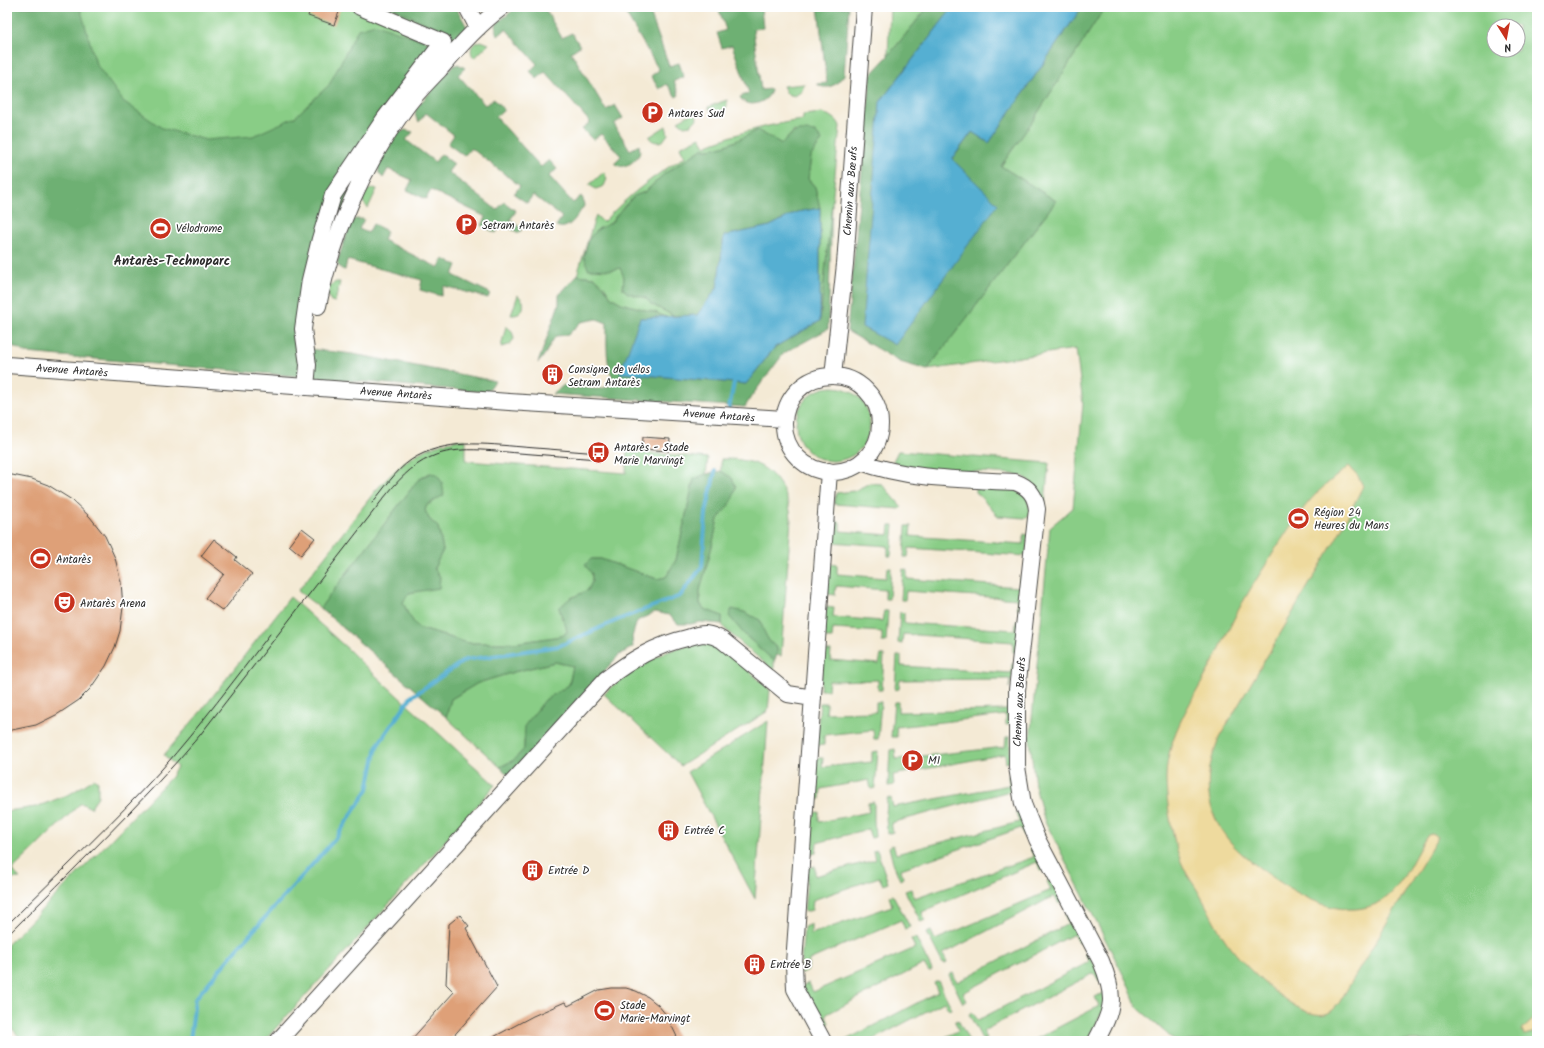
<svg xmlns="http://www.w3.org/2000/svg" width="1544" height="1048" viewBox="0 0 1544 1048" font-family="Kalam,sans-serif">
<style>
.green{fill:#89cd86;stroke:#5a7c58;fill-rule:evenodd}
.forest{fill:#6eb073;stroke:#4c6e4f}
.sand{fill:#eeda9e;stroke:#8c8264}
.water{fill:#54afd2;stroke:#406d7e}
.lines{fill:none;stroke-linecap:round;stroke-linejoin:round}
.stream{stroke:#54afd2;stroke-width:4}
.building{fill:#dea078}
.street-casing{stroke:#494844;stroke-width:18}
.street{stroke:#fff;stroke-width:16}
.tram{stroke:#2b2b2b;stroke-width:1}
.labels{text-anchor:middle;stroke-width:3.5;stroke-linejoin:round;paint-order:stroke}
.poi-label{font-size:11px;fill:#2b2b2b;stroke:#fff;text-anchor:start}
.street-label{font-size:11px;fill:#2b2b2b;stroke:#fff}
.quarter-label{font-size:13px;font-weight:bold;fill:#2b2b2b;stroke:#fff}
</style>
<rect width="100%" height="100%" fill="#fff"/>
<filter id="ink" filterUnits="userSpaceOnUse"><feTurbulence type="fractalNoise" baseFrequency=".025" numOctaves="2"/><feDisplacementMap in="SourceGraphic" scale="8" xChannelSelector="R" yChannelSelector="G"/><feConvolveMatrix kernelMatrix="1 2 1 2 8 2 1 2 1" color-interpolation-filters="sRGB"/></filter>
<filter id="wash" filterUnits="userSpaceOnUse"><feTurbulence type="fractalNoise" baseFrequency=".012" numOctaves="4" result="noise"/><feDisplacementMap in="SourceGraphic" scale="16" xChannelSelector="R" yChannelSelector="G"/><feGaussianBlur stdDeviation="0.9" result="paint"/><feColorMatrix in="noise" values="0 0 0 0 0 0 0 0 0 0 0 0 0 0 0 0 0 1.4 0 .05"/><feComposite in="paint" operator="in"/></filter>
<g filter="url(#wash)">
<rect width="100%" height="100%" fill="#f4ead5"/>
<path class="green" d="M7,7H456V40L434,28L425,41L200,317Z
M890,7H928L888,56Z
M1105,7H1537V1041H1175L1137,1007L1127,982L1044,819L1035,786L1030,740L1050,527L1073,508L1083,404L1076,349L927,370L1056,201L1001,166L1034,119ZM1494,26H1518V50H1494Z
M481,41L489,44L474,58C468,50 472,42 481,41Z
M804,84L802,91L795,96L787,94L783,86Z
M727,100V107L721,113H713L708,107Z
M696,111L697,119L691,125L684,126L678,121Z
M822,113C831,116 837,118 840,126L820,321V208L815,187L808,179L811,156L822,140L794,131L782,144L757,131C739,139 722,150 702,149L664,174L645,192L634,196L619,212L611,223L598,229L611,270L620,268L624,277L623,289L628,293L646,298L651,304L674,316L665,317L657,313L621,303L611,297L604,286L594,277L577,275L596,215L603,222C628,196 654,175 685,157L680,147L700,137L705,146C737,133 769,124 803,120V115Z
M666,126L668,134L663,141C657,143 652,142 649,137Z
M604,172L607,179L604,186L596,189L589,185Z
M373,188L377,189L368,208C362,203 361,197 366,191Z
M336,282H340L335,302L331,301L328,296L329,286Z
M518,295L523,301C525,310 520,316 511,315Z
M506,326L512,331L514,339L509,345L501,347Z
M796 424a37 37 0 1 1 74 0a37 37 0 1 1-74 0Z
M457,440H466V461L626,473L627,451L708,458L706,474L694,479L676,560L666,577L657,579L601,559H591L592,582L588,590L569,599L561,617L566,625L567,632L562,636L515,643H468L418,628L408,614L403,602L409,593L422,590L440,577L434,568L443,550L438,527L429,519L425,510L427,505L435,501L430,473L418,480L320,608L298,591L376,490C402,463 418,447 457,440Z
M898,451L1049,463L1044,511C1037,492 1035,477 1012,474L901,467L893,461Z
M721,459C729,459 738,459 746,461C774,466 789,493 791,519L781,656L777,655V648C767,641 764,632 759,620L744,612L731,610L744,634L774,661V671L725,629L722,624V616L704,609L700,603V590L712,546L718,519L732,501V478L721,471Z
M870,483L882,484L902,507L900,509L834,504L836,493L854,491Z
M976,485L1013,488L1027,497L1031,514L1025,518L998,516L976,492Z
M832,521L840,522V531L889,535L890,525H894L891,556H888V546L831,542Z
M906,526H911L910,536L1023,544L1024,534L1028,535L1026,556L909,548L908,557H904Z
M829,564L837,565V574L886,578L887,568H891L889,599H885V590L836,586L835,595L827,594Z
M903,569L907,570V579L1019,587L1020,578H1024L1021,609L1017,608L1018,599L906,591L905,600H901Z
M290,597L350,651L363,664L495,785L371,924L264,1041H23L7,1023V945L99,852L171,777L177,767L164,755L202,710Z
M826,607L834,608L833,617L882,621L884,611H888L886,642H882V632L833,629L832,638H824Z
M900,612L904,613V623L1015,630L1016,621H1020L1017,652H1013V642L903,634L902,644L898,643Z
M710,642L728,651L770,690L768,711L681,766L604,694C633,666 669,645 710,642Z
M823,651H831L830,660L879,664L881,655H884L882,690H878V680L829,681L828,690H820Z
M897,656H901V666L1011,673L1012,664H1016L1009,688L1010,679L900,680L899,689L895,690Z
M555,662L573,666L569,685L545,700L524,740V749L514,760L500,767L446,717L451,699L478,683L514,672Z
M1008,701H1012L1010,724L1006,725V715L896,727L897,737H891L894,702H898V712L1007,710Z
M876,702H881L878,739H874L873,730L824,735V745L816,746L820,703H827L826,713L876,712Z
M768,721L755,899L687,772Z
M1006,737H1010V762L1006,763L1005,754L893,775L894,785L888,786L890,750L895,749L896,759L1005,747Z
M878,751L875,788L871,789L869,780L821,789L820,799L813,800L816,758H823L822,767L872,762V752Z
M1012,775L1017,799L1013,800L1010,791L891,823L893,832L887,834L886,816L887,799L891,798L893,807L1009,785L1008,776Z
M94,779L98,782V796L91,808L81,803L12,870L20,878L7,879V811L36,807L70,794Z
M874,802V820L875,837L871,838L868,829L817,843L816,853L809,855L811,813L819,812V822L869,812L868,803Z
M1016,812H1020L1028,834L1024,836L1021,828L901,869L903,878L900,880L893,863L889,847L893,845L896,854L1019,822Z
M1033,846L1045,868L1041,871L1037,862L922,912L925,920L921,922L905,891L911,889L914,898L1034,857L1030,848Z
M877,850L888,883L883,885L879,877L813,900L812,910L804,912L808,868L815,866V876L875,860L873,851Z
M1051,880L1062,902L1059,904L1054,896L943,954L947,963L943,964L927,933L931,931L935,940L1051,890L1047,881Z
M893,895L910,927L905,929L901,920L809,960L808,970L800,974L804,927L811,924V934L892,906L889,896Z
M1068,913L1082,941L1079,943L1074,934L963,993L967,1001L963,1003L949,975L953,973L957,982L1068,924L1065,915Z
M916,938L932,970L929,972L924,964L825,1015L829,1023L823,1027L802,986L809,983L813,992L915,948L911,939Z
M1088,952L1102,979L1099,981L1094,973L983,1031L987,1039L983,1041L969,1014L972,1012L978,1020L1089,962L1085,954Z
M938,981L952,1009L949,1010L944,1002L870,1041H844L938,992L934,983Z
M1105,992L1104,1008L1088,1041H1032L1099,1006L1095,997Z
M958,1020L969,1041H938L959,1030L955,1022Z"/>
<path class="forest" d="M7,7H80L96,64L123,101L162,128L206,140L253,136L295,117L329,85L358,29L376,24L436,45L354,179L306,322L309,349L353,354L495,381L488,391L483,392L26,353L7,343Z
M392,7H456L468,29L456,40L445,33Z
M517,7H544L562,38L572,33L580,46L571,52L606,110L615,105L623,118L614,124L630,150L639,145L640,151L639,155C633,163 623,171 614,163L621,156L601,134L593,140L582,129L590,122L545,72L537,79L530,71L537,64L506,29L498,36C495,32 495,28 497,23Z
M609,7H648L669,66L679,63L684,77L674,81L679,95L676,97L667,84L659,89L651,76L659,70L623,9L613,14Z
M718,7H761L763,28L753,29L761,90L771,89C770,103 746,110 740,97L749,93L732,45L722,48L717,33L726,30Z
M818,7H849L844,75L836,84L829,87H823L817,84L827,83Z
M928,7H953L880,102L952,160L972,132L989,143L1082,7H1105L1034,119L1001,166L1056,201L927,370L900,362L847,331L871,74L888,56Z
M458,64L465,68L458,75L485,105L494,99L504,110L496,117L541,167L549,160L557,169L549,176L573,203L581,196L583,199L584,206C577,216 569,232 556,226L562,217L533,195L527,203L514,194L520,186L471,148L464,156L448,144L454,135L426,113L419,122C415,118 414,112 417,107L453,66Z
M405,130L413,132L406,140L435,162L441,154L454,164L448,172L497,210L504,202L516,211L510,220L522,229L519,233L501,224L496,233L482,226L486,217L431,190L426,199L407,190L412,180L388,169L383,178L379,174L378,165L397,134Z
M757,130L782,144C796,129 795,130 815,132L822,140L811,156L808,179L815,187L820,208L797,212L770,226L724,236L717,288L697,315L674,316L651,304L646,298L628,293L623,289L624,277L620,268L611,270L588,269L584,257L588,240L598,229L611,223L619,212L634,196L645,192L664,174L702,149C722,150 740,139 757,130Z
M832,204L828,329L784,353L751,397L745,407L552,394L564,385L573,389C582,385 587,389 596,389C603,389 609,386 615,383C605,364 607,345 607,323L597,319L581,322L568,335L556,336C549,345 546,355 538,363L559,304V295L577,275L594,277L603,285L611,297L621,303L657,313L665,317L640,318L621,373L746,384L775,347L820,321Z
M355,219H364L359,229L368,233L373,224L387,231L383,240L439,268L443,259L457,265L453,275L490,293L488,298L444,286L441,296L420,290L422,280L347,260L345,270C340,269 338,266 337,262L351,222Z
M721,471L732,478L736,487L732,501L718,519L712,546L700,590V604L704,609L722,616V624L700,622L691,624H678L669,615L655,612L637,621L632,637L633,647L619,655L509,776L500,767L514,760L524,749L525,725L545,700L569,685L573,666L555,662L514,672L478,683L451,699L446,717L320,608L418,480L430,473L436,474L442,482L444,495L427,505L425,510L429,519L438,527L443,550L434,568L440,577L439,588L409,593L403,602L408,614L418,628L468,643H515L562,636L567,632C566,623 561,617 559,608L569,599L588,590L592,582V574L585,565L591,559H601L657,579L666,577L676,560L694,479L706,474Z
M732,609L744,612L760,620C764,632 767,641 777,648V655L774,661L744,634L729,616Z"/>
<path class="sand" d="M1349,466L1358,476L1363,486L1340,532L1219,738C1209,763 1204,786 1213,812C1223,842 1247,859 1271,876C1300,896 1340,920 1376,904C1402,893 1412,856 1428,835L1432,834L1438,837L1339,1003C1335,1008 1332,1012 1326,1014C1299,1021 1247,969 1232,949C1218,932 1210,912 1199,893C1194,884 1187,876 1183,866C1173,845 1166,801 1166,778C1167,733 1194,699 1214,660C1225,639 1234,616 1247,595C1256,579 1267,564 1276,548C1289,529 1301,509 1317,493C1327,483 1338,475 1349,466Z
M1537,1016V1032L1524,1035L1522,1031L1524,1028Z"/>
<path class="water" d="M953,7H1082L989,143L972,132L952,159L998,204L895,345L862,327L880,102Z
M820,208V321L775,347L746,384L620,373L640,318L697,315L717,288L724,236L770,226L797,212Z"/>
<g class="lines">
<path class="stream" d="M729,408L734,383
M190,1041L195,999L237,949L336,838L368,789L377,746L411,697L465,660L559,646L620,619L680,596L702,567L706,513L715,471"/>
</g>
<g id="blocks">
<path class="building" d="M311,7H341L334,25L308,16Z
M643,437L670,439L669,451L642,449Z
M7,474L32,479L48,485L72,500L90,517L105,536L115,558L121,582L123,607L120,631L115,647L106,666L90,689L79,700L58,714L36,725L7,731Z
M302,528L315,538L301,555L289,545Z
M214,539L237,557L235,560L252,574L223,611L205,598L224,574L201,556Z
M460,915L469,926L466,928L497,987L449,1041H410L454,992L446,984L449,924Z
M612,988H626L636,991L648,997L658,1005L667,1016L679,1041H486L533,1016L565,1002L568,1006L599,990Z"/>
</g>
</g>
<g filter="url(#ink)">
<use href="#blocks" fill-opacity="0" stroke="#494844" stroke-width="1"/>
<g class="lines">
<defs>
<path id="street" d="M467,7L478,28
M318,306C332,236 362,167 404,110C414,95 428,82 440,69C459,46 478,25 502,7
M7,365L509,402L784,419
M833,376L845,264L864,7
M784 424a48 48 0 1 1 96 0a48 48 0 1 1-96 0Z
M306,387L308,365L303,329L310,280L320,239L333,195L385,118L443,42L360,7
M861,462C910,480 964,479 1015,482C1029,487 1035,495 1037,509L1017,690V767L1023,804L1037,839L1101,961C1116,997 1114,1008 1096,1041
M278,1041L606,679C631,660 656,645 687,638C693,636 699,634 705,634C712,635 717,637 722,640L788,694L813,698
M823,1041L795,989L794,963L829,471"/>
</defs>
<use href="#street" class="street-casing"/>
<use href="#street" class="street"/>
<path class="tram" d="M372,503C384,489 395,471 411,460C445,438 485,444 523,447C548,449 574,451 599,453
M7,925C59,873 113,823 162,769C200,726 235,679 270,634
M7,936C73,869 139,807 200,735L383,499C397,482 410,466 431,457C457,445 491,451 519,453C545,455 572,457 598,459"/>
</g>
</g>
<defs>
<symbol id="parking-disc" viewBox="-11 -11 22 22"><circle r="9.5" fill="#c8321e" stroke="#fff"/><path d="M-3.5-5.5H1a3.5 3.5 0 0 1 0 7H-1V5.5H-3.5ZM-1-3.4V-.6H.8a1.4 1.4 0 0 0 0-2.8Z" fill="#fff"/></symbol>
<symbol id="stadium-disc" viewBox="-11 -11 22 22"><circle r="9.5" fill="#c8321e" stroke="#fff"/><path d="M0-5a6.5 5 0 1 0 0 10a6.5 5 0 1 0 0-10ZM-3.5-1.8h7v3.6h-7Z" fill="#fff"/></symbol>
<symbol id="building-disc" viewBox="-11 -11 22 22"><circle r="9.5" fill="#c8321e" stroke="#fff"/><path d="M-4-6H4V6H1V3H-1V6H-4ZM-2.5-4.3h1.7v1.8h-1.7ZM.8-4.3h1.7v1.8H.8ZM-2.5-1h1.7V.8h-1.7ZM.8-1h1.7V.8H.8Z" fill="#fff"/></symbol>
<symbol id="bus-disc" viewBox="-11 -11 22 22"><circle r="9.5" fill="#c8321e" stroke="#fff"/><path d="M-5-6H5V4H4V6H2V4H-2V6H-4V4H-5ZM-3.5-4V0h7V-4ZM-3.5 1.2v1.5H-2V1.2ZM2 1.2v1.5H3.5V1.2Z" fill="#fff"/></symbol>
<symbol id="theatre-disc" viewBox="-11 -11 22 22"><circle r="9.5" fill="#c8321e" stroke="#fff"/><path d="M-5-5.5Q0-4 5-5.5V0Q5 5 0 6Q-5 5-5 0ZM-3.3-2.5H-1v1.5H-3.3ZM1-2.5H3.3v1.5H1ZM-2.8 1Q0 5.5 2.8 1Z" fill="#fff"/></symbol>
</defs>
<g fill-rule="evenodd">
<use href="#parking-disc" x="640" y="100" width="25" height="25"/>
<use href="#parking-disc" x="454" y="212" width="25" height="25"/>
<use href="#stadium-disc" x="148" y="216" width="25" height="25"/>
<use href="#building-disc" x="540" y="362" width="25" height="25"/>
<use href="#bus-disc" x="586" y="440" width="25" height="25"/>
<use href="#stadium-disc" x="1286" y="506" width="25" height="25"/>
<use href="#stadium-disc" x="28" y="546" width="25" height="25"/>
<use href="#theatre-disc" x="52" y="590" width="25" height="25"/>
<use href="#parking-disc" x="900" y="748" width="25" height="25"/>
<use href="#building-disc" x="656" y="818" width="25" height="25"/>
<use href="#building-disc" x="520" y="858" width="25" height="25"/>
<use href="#building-disc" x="742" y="952" width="25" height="25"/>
<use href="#stadium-disc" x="592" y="998" width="25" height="25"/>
</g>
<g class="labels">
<g class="poi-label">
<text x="668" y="117">Antares Sud</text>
<text x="482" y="229">Setram Antarès</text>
<text x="176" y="232">Vélodrome</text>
<text x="568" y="373">Consigne de vélos<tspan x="568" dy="13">Setram Antarès</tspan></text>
<text x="614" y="451">Antarès - Stade<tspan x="614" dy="13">Marie Marvingt</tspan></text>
<text x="1314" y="516">Région 24<tspan x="1314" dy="13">Heures du Mans</tspan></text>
<text x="56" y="563">Antarès</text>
<text x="80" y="607">Antarès Arena</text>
<text x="928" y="764">M1</text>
<text x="684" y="834">Entrée C</text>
<text x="548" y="874">Entrée D</text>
<text x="770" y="968">Entrée B</text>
<text x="620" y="1009">Stade<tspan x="620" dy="13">Marie-Marvingt</tspan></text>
</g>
<g class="street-label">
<text transform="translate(850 191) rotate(-86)" y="4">Chemin aux Bœufs</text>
<text transform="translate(72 370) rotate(4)" y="4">Avenue Antarès</text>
<text transform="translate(396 393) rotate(4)" y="4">Avenue Antarès</text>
<text transform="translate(719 415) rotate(4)" y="4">Avenue Antarès</text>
<text transform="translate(1019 702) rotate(-87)" y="4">Chemin aux Bœufs</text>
</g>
<g class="quarter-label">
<text x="172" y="265">Antarès-Technoparc</text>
</g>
</g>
<rect width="1544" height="1048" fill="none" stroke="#fff" stroke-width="24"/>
<g transform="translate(1506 38) rotate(169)"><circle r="19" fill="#ffffff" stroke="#aaaaaa"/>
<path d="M0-3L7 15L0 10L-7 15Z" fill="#c8321e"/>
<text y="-6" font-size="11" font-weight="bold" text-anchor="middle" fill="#2b2b2b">N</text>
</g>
</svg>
